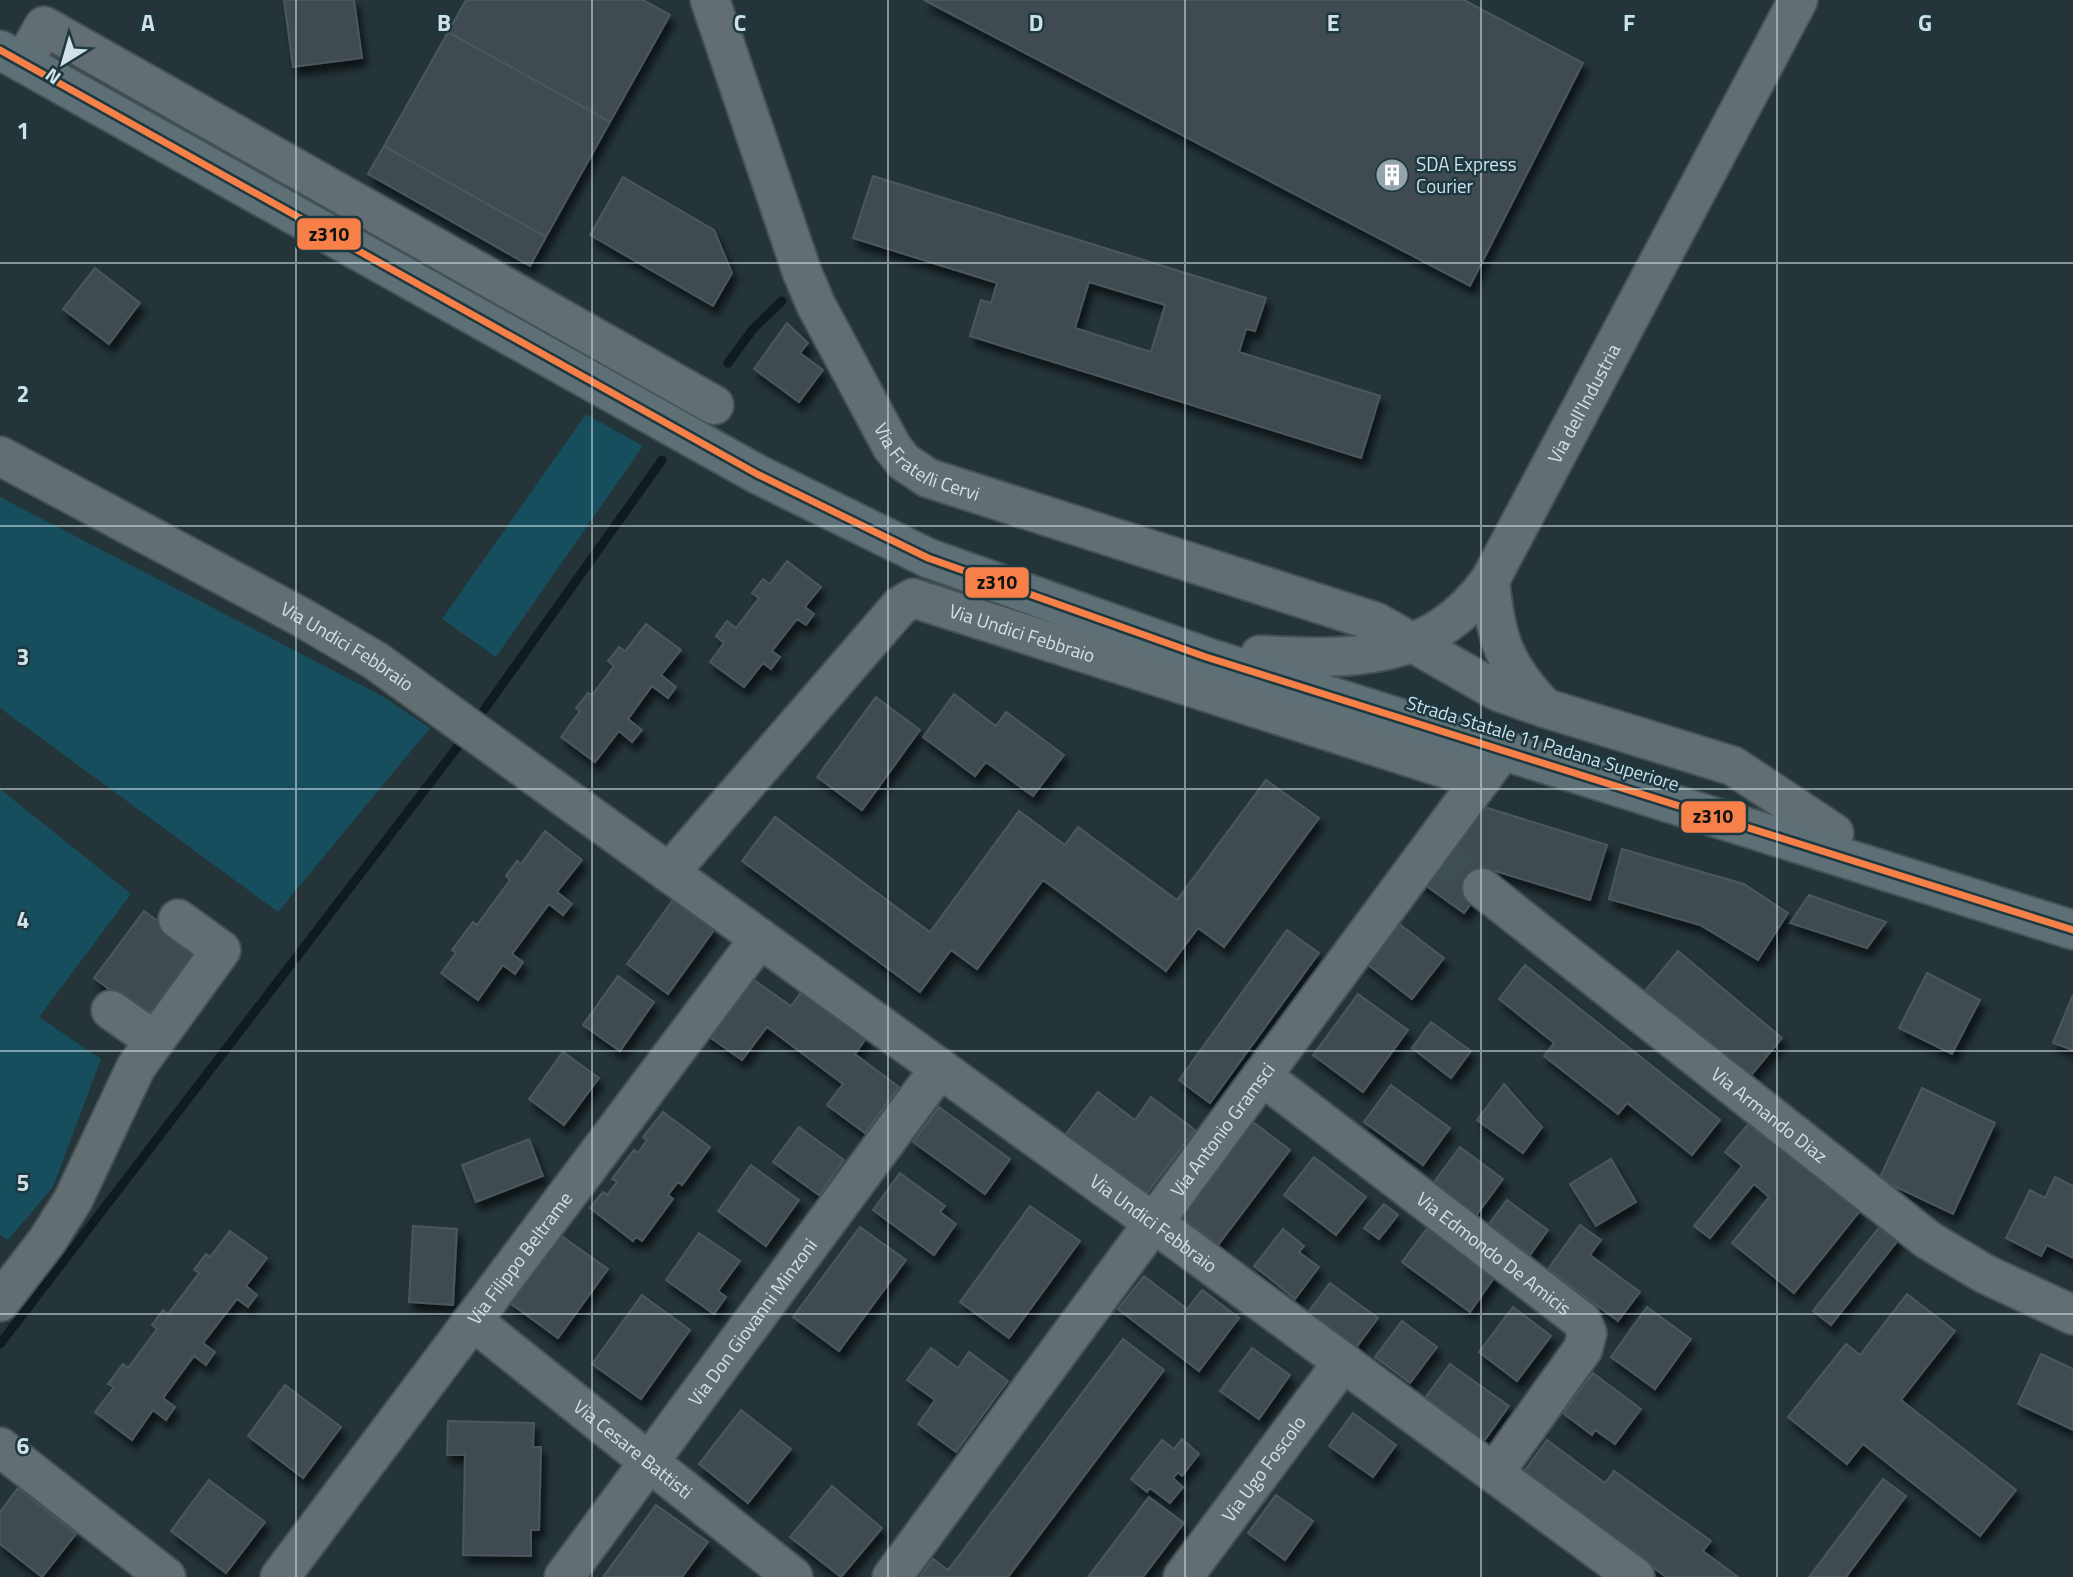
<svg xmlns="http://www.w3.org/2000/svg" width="2073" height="1577" viewBox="0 0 2073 1577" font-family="'Titillium Web',sans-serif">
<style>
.green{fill:#174e5d}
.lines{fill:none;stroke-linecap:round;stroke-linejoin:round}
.stream{stroke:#0e1c20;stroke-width:9}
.building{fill:#404c51;stroke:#4a585c;stroke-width:2;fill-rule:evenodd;filter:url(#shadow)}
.minor-tunnel{stroke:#3e4e53;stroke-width:38;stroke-dasharray:38 19;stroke-linecap:butt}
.minor-casing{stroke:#445256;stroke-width:42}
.major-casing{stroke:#445256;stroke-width:42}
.minor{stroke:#626e72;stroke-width:38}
.major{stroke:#5e7076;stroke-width:38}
.bus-1-casing{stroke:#1c3841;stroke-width:12}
.bus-1{stroke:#f78048;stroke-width:7}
.grid{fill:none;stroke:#d1e1e7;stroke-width:2;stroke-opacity:0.55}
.labels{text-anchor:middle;stroke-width:5;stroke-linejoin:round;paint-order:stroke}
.poi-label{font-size:19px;fill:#d1e1e7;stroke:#1c3841;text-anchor:start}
.street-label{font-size:19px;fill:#d1e1e7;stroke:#1c3841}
.grid-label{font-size:23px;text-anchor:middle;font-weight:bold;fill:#d1e1e7;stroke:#1c3841;stroke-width:5;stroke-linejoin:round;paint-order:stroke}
.line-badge{stroke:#1c3841;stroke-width:2.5}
.pale-badge-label{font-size:19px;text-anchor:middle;font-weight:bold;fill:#111}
</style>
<defs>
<filter id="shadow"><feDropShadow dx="4.5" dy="8" stdDeviation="3.5" flood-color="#0009"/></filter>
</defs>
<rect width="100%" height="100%" fill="#243439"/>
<path class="green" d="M586,414L643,446L496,657L442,619Z
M0,497L382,696L430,728L278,912L0,708Z
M0,789L131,894L39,1017L101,1059L53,1187L8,1240L0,1235Z"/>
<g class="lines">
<path class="stream" d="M728,363L753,329L782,301
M484,710L662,460
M0,1344L459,745"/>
</g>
<path class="building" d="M284,0H354L362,58L293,67Z
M466,0H643L670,15L610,122L448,32Z
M924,0H1464L1583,63L1470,286Z
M448,32L610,122L546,237L384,146Z
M384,146L546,237L530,266L368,174Z
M873,176L1266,298L1255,331L1246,329L1239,352L1380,396L1361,458L970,336L981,300L991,303L997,283L853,238ZM1089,282L1165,305L1151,352L1075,328Z
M623,177L714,230L732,273L713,306L590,235Z
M95,268L140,303L109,344L63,309Z
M787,323L808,343L800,353L823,370L799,402L754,369Z
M787,561L821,587L805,607L814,614L806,625L797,619L772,651L780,657L771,669L763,663L744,687L710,662L724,643L716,636L727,621L736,628L759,598L752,593L763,579L770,584Z
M646,624L681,650L661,675L676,687L668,698L652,686L628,719L642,730L632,742L619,731L595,762L561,737L580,711L576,708L588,693L592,695L614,666L608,661L619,647L625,651Z
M954,694L996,726L1006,712L1064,755L1033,796L986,762L975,776L923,737Z
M876,697L920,730L862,810L817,777Z
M1266,780L1319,818L1224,947L1198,928L1166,971L1043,880L977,969L951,950L920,992L742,861L775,817L930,932L1019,811L1065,845L1078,827L1177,900Z
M1481,806L1607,845L1590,900L1495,871L1464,913L1414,877Z
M545,831L582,860L557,892L572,904L563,915L549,904L512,954L523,962L515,974L503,965L478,1000L441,973L456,953L452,950L473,922L477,925L510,880L506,876L517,861L521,864Z
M1622,849L1744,884L1788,913L1758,960L1700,925L1609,899Z
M1809,895L1886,922L1867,948L1790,923Z
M673,900L714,930L668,994L627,964Z
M144,911L197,950L147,1017L94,978Z
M1394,920L1444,958L1412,999L1363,961Z
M1287,930L1319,953L1210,1103L1179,1080Z
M1678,951L1782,1038L1748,1079L1644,992Z
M1525,965L1720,1120L1692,1155L1627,1103L1618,1114L1544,1056L1554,1043L1499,999Z
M1927,973L1980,1000L1952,1054L1899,1028Z
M747,975L791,1006L803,990L867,1037L855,1054L899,1087L865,1133L827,1105L843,1084L767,1027L742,1060L704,1033Z
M618,976L654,1002L620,1051L583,1025Z
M1358,994L1408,1030L1363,1092L1313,1055Z
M2073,995V1050L2053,1043Z
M1431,1022L1471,1051L1451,1078L1412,1048Z
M563,1052L599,1078L564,1125L529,1099Z
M1504,1084L1542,1127L1523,1153L1477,1120Z
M1391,1085L1450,1128L1423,1165L1364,1122Z
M1922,1088L1995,1123L1953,1214L1879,1179Z
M1098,1092L1135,1120L1151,1097L1195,1130L1142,1200L1062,1139Z
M939,1107L1010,1159L985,1194L913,1142Z
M663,1112L710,1147L682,1185L678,1182L668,1195L673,1199L642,1241L636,1237L633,1241L590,1208L603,1192L607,1195L617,1182L612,1179L634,1150L638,1153L647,1140L643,1137Z
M1245,1116L1290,1150L1218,1245L1173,1211Z
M1750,1122L1860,1211L1794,1293L1732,1243L1769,1197L1754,1184L1710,1238L1694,1226L1742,1166L1725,1152Z
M799,1127L844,1160L819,1195L773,1162Z
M529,1139L543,1176L476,1202L462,1165Z
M1460,1147L1503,1179L1475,1217L1432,1185Z
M1314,1157L1366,1197L1336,1235L1284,1195Z
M1611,1159L1636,1202L1596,1226L1570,1184Z
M751,1165L799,1200L766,1246L718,1211Z
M900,1173L945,1206L940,1212L956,1224L934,1255L873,1210Z
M2055,1177L2073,1186V1258L2047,1245L2041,1256L2006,1238L2030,1190L2045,1198Z
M1507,1200L1548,1230L1530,1255L1488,1225Z
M1384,1204L1398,1215L1379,1239L1364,1228Z
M1030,1206L1080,1241L1009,1338L960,1302Z
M1580,1225L1601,1240L1590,1255L1640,1292L1618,1321L1548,1269Z
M1881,1225L1899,1239L1831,1325L1813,1311Z
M413,1226L457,1229L453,1305L409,1302Z
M1429,1226L1496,1275L1470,1312L1402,1262Z
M860,1227L906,1260L839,1351L793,1317Z
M1283,1229L1304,1246L1299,1252L1319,1267L1295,1299L1254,1266Z
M230,1231L267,1258L246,1286L257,1295L248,1307L237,1299L203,1343L215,1352L206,1365L194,1356L163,1398L175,1407L166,1420L153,1410L132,1440L95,1412L114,1387L108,1384L123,1364L128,1368L157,1329L152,1325L163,1310L168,1314L199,1273L194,1270L206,1254L210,1257Z
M699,1233L740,1261L718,1291L726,1297L714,1314L666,1280Z
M560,1235L608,1269L558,1338L510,1303Z
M1144,1276L1187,1309L1202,1290L1239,1318L1199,1371L1118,1309Z
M1330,1283L1378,1318L1355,1349L1307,1314Z
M1907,1294L1955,1331L1901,1400L2016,1490L1980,1536L1863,1444L1847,1464L1788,1417L1846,1344L1860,1355Z
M642,1295L690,1330L641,1399L592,1364Z
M1513,1307L1551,1336L1517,1381L1479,1352Z
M1647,1307L1691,1339L1655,1389L1611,1357Z
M1402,1321L1437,1347L1410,1383L1375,1357Z
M1123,1339L1164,1370L1008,1577H920L933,1559L948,1570Z
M931,1348L958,1368L969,1352L1008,1381L956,1452L918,1424L935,1400L907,1380Z
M1252,1348L1290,1375L1259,1419L1220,1391Z
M2041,1354L2073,1369V1430L2018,1404Z
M1450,1364L1509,1406L1484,1441L1425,1398Z
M1593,1373L1641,1409L1615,1444L1595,1430L1592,1435L1563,1413Z
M285,1385L341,1427L303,1478L248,1436Z
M741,1410L791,1449L748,1503L699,1464Z
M1353,1413L1396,1445L1373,1477L1329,1446Z
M448,1421L534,1423L533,1447H541L539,1530H531V1556L463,1555L465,1455H447Z
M1182,1439L1199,1454L1182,1476L1178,1472L1173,1478L1183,1487L1170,1503L1150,1488L1147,1492L1131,1479L1162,1440L1174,1449Z
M1547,1440L1605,1483L1614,1471L1711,1541L1703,1551L1738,1577H1666L1523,1473Z
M1883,1479L1906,1496L1846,1577H1809Z
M209,1480L265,1522L226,1573L171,1531Z
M832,1486L882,1528L841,1577L790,1537Z
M18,1488L76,1534L42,1577L0,1544V1512Z
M1276,1495L1313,1521L1285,1560L1248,1533Z
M1149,1497L1184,1523L1143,1577H1088Z
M656,1505L708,1542L682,1577H603Z"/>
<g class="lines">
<path class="minor-tunnel" d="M1433,850L1482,888"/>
<defs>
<g id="minor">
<path id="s1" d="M710,0L802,272L816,305L892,447L904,462L928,478L1376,622L1499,692L1545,708"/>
<path d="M23,63L44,26L714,405"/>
<path id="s2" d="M0,456L301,617L376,661L1154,1223L1635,1577"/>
<path d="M1490,580C1495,637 1504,666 1545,708L1733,766L1834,833"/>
<path id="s3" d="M1260,655C1352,660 1431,662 1490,580L1798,0"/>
<path id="s4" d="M669,873L900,606L913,598L1481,780"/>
<path id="s5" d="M1482,888L1928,1240L1985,1274L2073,1315"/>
<path d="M111,1010L155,1041"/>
<path id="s6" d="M1262,1076L1582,1321L1587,1333L1583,1349L1494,1473"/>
<path d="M0,1302L47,1241L73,1200L136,1067L221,950L178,919"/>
<path id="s7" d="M473,1321L793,1577"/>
<path d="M0,1447L166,1577"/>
<path id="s8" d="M280,1577L760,938"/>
<path id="s9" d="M564,1577L940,1068"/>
<path id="s10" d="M892,1577L1502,751"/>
<path id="s11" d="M1183,1577L1343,1362"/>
</g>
<path id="major" d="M0,50L757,474L928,558L1206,657L2073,930"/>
</defs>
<use href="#minor" class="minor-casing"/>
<use href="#major" class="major-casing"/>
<use href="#minor" class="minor"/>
<use href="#major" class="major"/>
<defs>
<path id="bus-1" d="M0,50L757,474L928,558L1206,657L2073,930"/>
</defs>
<use href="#bus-1" class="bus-1-casing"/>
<use href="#bus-1" class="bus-1"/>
</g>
<path class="grid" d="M296,0V1577M592,0V1577M888,0V1577M1185,0V1577M1481,0V1577M1777,0V1577M0,263H2073M0,526H2073M0,789H2073M0,1051H2073M0,1314H2073"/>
<defs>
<symbol id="building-disc" viewBox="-11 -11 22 22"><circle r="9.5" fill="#94a4aa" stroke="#1c3841"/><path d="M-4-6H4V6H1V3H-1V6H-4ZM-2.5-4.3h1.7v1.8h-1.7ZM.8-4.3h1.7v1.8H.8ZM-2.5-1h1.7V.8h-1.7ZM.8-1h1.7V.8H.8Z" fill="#fff"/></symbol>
</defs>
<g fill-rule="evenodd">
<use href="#building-disc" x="1373" y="156" width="38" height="38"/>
</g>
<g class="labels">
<g class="poi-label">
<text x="1416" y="171">SDA Express<tspan x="1416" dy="22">Courier</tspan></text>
</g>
<g class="street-label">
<text dy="7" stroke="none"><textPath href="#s3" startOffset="455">Via dell'Industria</textPath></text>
<text dy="7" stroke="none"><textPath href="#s1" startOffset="522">Via Fratelli Cervi</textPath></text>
<text dy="7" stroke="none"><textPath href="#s4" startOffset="483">Via Undici Febbraio</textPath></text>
<text dy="7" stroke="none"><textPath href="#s2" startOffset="396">Via Undici Febbraio</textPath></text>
<text transform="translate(1543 743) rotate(17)" y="7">Strada Statale 11 Padana Superiore</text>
<text dy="7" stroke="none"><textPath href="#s5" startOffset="366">Via Armando Diaz</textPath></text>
<text dy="7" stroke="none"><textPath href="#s10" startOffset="556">Via Antonio Gramsci</textPath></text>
<text dy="7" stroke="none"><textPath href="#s2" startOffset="1388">Via Undici Febbraio</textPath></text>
<text dy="7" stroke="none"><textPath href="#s6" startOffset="292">Via Edmondo De Amicis</textPath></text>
<text dy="7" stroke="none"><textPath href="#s8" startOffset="399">Via Filippo Beltrame</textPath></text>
<text dy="7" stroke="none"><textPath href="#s9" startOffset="317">Via Don Giovanni Minzoni</textPath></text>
<text dy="7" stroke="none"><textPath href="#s7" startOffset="205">Via Cesare Battisti</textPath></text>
<text dy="7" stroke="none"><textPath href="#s11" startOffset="135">Via Ugo Foscolo</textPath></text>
</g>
</g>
<g class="grid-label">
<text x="148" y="31">A</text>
<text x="444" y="31">B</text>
<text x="740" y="31">C</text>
<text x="1036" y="31">D</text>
<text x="1333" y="31">E</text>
<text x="1629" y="31">F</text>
<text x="1925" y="31">G</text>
<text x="23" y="139">1</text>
<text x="23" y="402">2</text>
<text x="23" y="665">3</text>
<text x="23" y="928">4</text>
<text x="23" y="1191">5</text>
<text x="23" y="1454">6</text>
</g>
<g class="line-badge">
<rect x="296" y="217" width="66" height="34" rx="7" fill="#f78048"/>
<rect x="964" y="566" width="66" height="33" rx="7" fill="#f78048"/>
<rect x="1680" y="800" width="67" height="34" rx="7" fill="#f78048"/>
</g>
<g class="pale-badge-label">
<text x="329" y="241">z310</text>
<text x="997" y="589">z310</text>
<text x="1713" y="823">z310</text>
</g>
<g transform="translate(63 63) rotate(217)" stroke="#1c3841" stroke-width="5" paint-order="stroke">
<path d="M0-5L12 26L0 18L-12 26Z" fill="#d1e1e7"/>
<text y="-10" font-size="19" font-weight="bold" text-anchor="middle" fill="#d1e1e7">N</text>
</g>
</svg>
